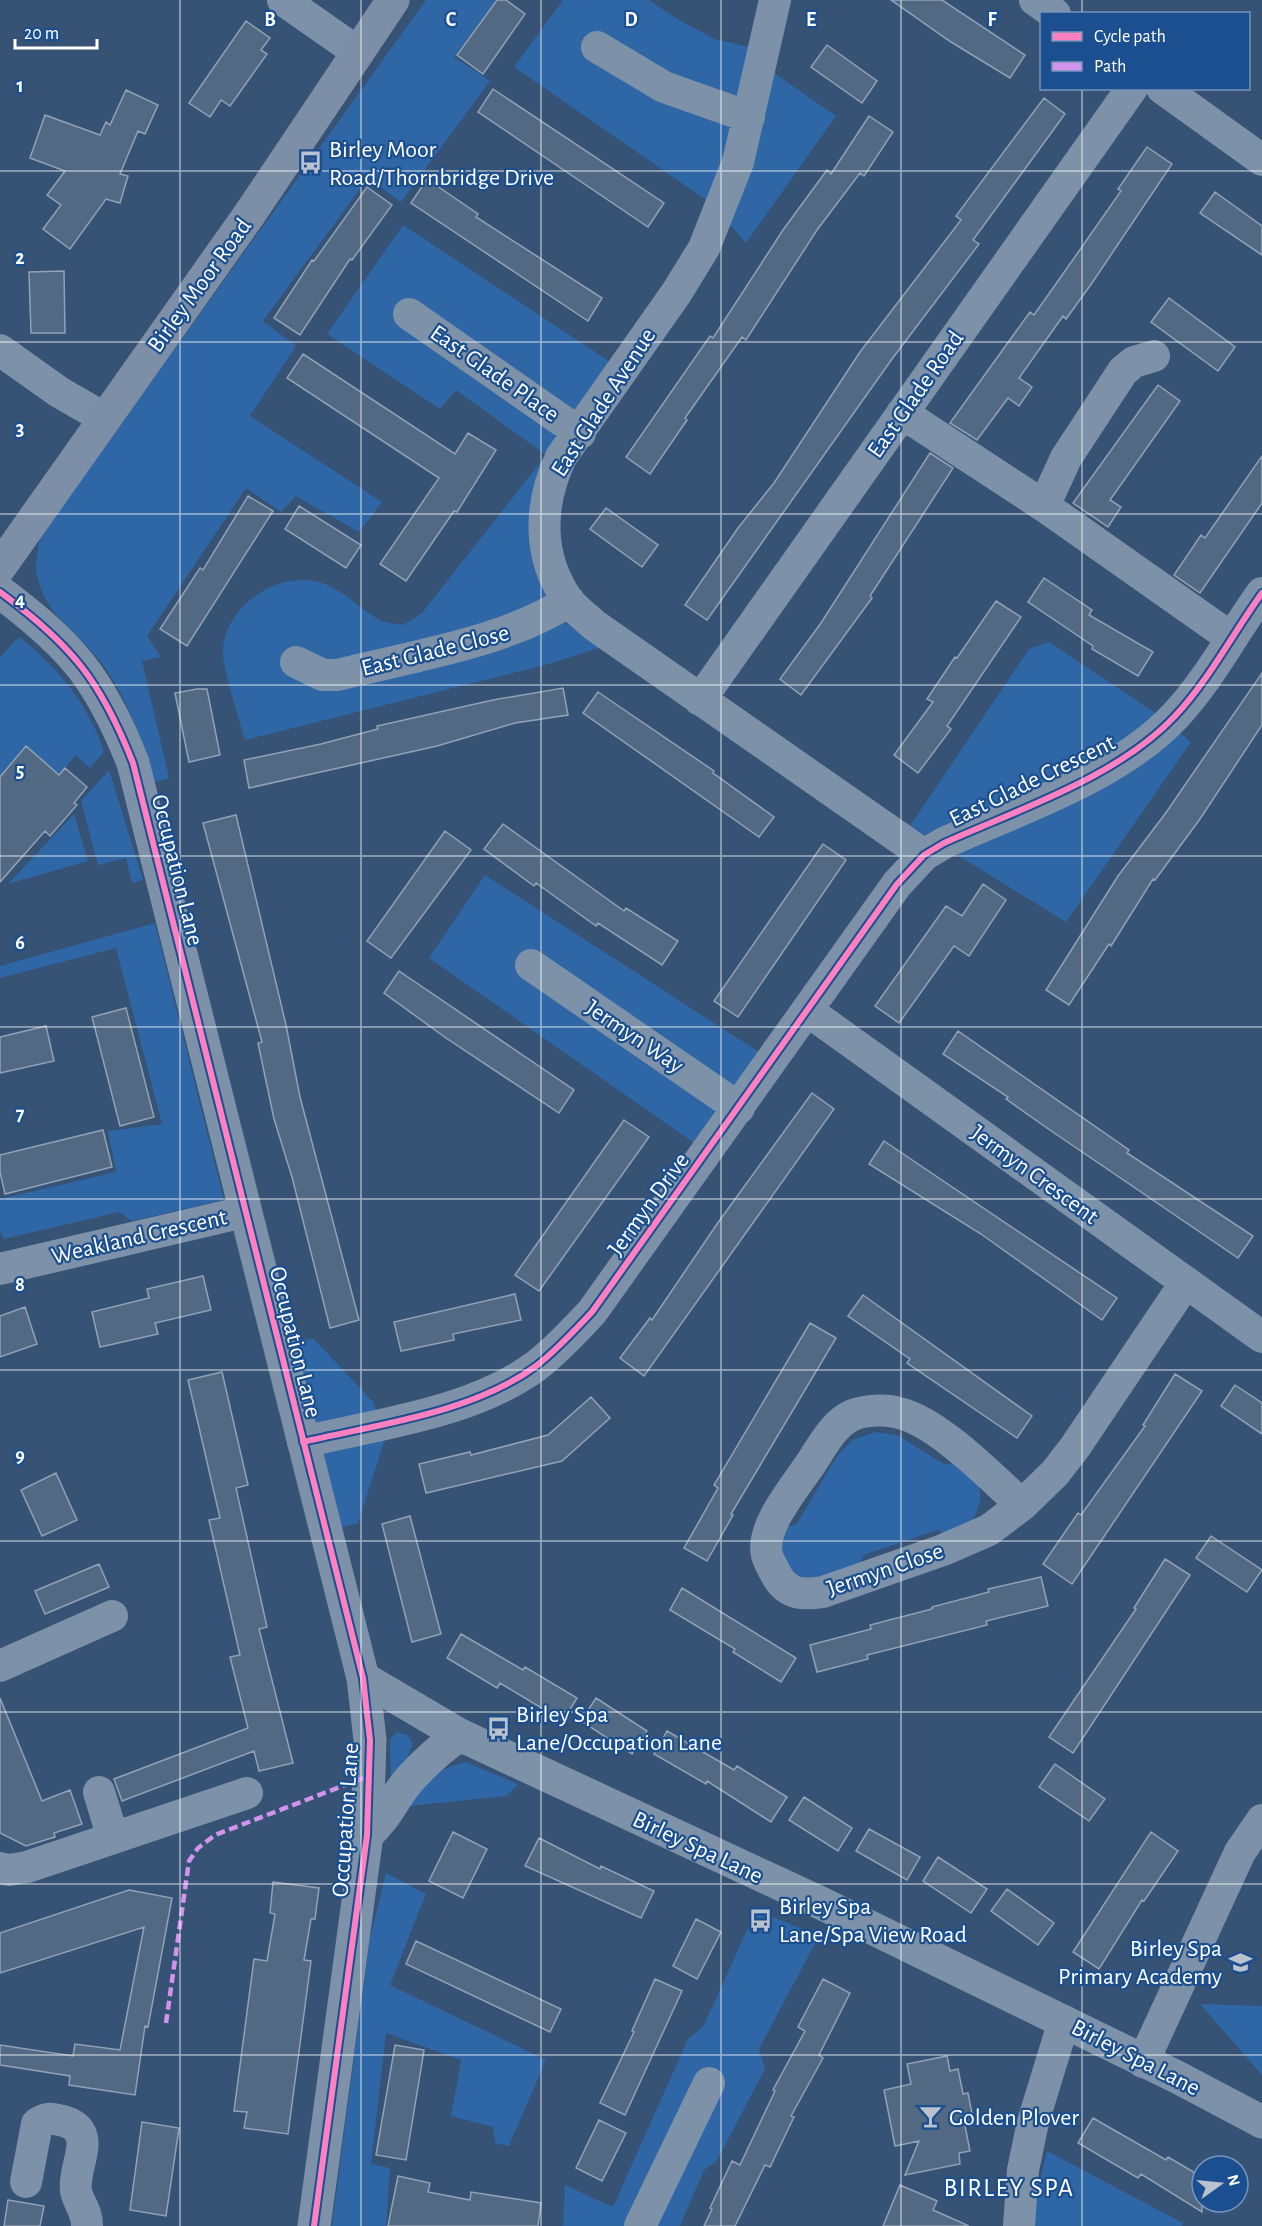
<svg xmlns="http://www.w3.org/2000/svg" width="1262" height="2226" viewBox="0 0 1262 2226" font-family="'Alegreya Sans',sans-serif">
<style>
.green{fill:#2f66a5}
.building{fill:#526984;stroke:#92a2b6;stroke-width:1.5}
.lines{fill:none;stroke-linecap:round;stroke-linejoin:round}
.minor{stroke:#7d92a8;stroke-width:32}
.tertiary{stroke:#7d92a8;stroke-width:33}
.primary{stroke:#7d8ea7;stroke-width:33}
.quiet{stroke:#d193ec;stroke-width:4.5;stroke-dasharray:9 4.5;stroke-linecap:butt}
.cycleway-casing{stroke:#1b4f8f;stroke-width:10}
.cycleway{stroke:#ff80c0;stroke-width:6}
.grid{fill:none;stroke:#fff;stroke-width:1.5;stroke-opacity:0.55}
.labels{text-anchor:middle;stroke-width:4.5;stroke-linejoin:round;paint-order:stroke}
.poi-label{font-size:24px;fill:#fff;stroke:#1b4f8f;text-anchor:start}
.street-label{font-size:24px;fill:#fff;stroke:#1b4f8f}
.neighbourhood-label{font-size:26px;letter-spacing:1.5px;fill:#fff;stroke:#1b4f8f}
.grid-label{font-size:20px;text-anchor:middle;font-weight:bold;fill:#fff;stroke:#1b4f8f;stroke-width:4.5;stroke-linejoin:round;paint-order:stroke}
</style>
<rect width="100%" height="100%" fill="#365274"/>
<path class="green" d="M426,0H496L454,57L490,81L401,202L368,178L263,321L296,346L250,416L382,502L359,532L296,496L281,512L246,488L147,636L161,657L142,661L169,778L152,783C143,743 130,706 108,672C84,634 41,617 36,568C36,558 39,546 40,536Z
M563,0H649L677,19L715,39L753,48L767,68L836,116L746,243L712,204L514,67Z
M403,225L612,363L533,509L605,646L549,664L245,740C240,721 222,668 223,651C224,609 272,574 313,581C340,585 358,608 380,620C386,623 396,624 403,625L422,613L546,455L456,390L440,409L327,334Z
M19,637C57,666 90,706 104,752L90,768L76,755L59,775L26,746L0,777V657Z
M1049,642L1154,712L1191,742L1066,922L910,826L1029,649Z
M109,770L143,880L132,883L126,858L98,865L81,801Z
M74,814L88,861L8,884Z
M485,875L762,1054L697,1145L429,958Z
M155,923L224,1200L132,1221L119,1212L4,1239L0,1230V1199L116,1172L108,1131L162,1124L116,948L0,978V966Z
M314,1339L374,1403L384,1442L358,1523L340,1528L291,1340Z
M876,1432L897,1435L944,1464L961,1463C987,1485 984,1501 968,1529L950,1534L937,1530L864,1555L858,1567L812,1579L793,1574L782,1555L778,1536L784,1527L796,1525L837,1456L852,1440Z
M397,1732L407,1735L413,1743L404,1767L391,1779L390,1740Z
M466,1762L518,1784L507,1796L409,1806C423,1778 435,1770 466,1762Z
M386,1873L426,1894L390,1985L546,2060L509,2146L495,2143L493,2127L451,2116L461,2060L386,2033L371,2164L390,2168L386,2226H332L369,1942Z
M756,1910L819,1936L759,2049L765,2069L716,2162L704,2170L680,2226H563L565,2185L613,2207L688,2039L703,2027Z
M1200,2004L1262,2006V2075Z
M1047,2151L1183,2223L1182,2226H1033V2209Z"/>
<path class="building" d="M497,0H506L525,14L483,74L457,55Z
M891,0H942L1025,55L1010,78L951,42Z
M246,21L270,38L261,50L267,54L230,106L221,100L210,117L189,103Z
M827,45L877,81L862,103L811,67Z
M493,89L664,203L648,227L478,112Z
M126,90L158,105L145,134L138,131L120,174L128,176L120,203L106,199L70,249L43,229L61,205L47,195L65,171L30,158L45,115L100,135L106,122L110,125Z
M1044,98L1065,114L973,240L979,244L892,359L707,620L685,605L738,528L774,483L860,352L961,220L956,216Z
M869,116L893,132L864,176L860,173L817,230L746,340L742,337L685,418L687,420L650,474L626,457L710,336L713,338L783,230L827,170L831,174Z
M1147,147L1172,164L1092,283L1066,319L1063,316L1019,378L1032,387L1019,406L1008,398L977,440L950,423L1030,312L1034,315L1058,281L1121,191L1118,189Z
M427,179L478,214L476,217L602,298L588,321L411,203Z
M367,187L392,205L352,260L350,259L300,335L274,318L312,260L314,261Z
M1215,192L1262,226V255L1200,213Z
M64,271L65,333H31L29,272Z
M1169,298L1235,347L1218,371L1151,322Z
M303,354L455,454L468,433L496,450L457,512L454,511L406,581L380,564L439,478L287,378Z
M1158,385L1180,401L1110,500L1121,507L1108,527L1073,503Z
M930,453L953,468L870,596L872,598L801,695L780,679L821,623Z
M1262,456V503L1200,593L1174,575L1201,535L1205,538Z
M248,496L273,511L187,646L160,629L200,568L203,570Z
M299,506L361,545L346,568L285,529Z
M606,508L658,545L642,567L590,529Z
M1044,578L1092,610L1089,615L1153,652L1138,676L1092,649L1093,646L1028,602Z
M996,601L1021,617L947,726L951,729L918,773L894,755L933,702L927,699L955,657L957,658Z
M1262,673V725L1200,819L1155,880L1153,879L1111,946L1109,944L1069,1005L1046,990L1118,876L1165,814Z
M563,688L568,715L515,723L437,746L249,788L244,760L321,744L378,729L377,726L493,700Z
M197,689H207L220,755L189,762L175,693Z
M598,692L714,771L713,773L774,817L759,837L583,713Z
M26,746L59,775L65,768L87,787L74,803L77,805L50,836L45,831L0,882V777Z
M236,815L286,1025L300,1097L359,1320L330,1328L292,1177L274,1119L258,1043L262,1042L203,823Z
M503,824L624,911L626,908L678,941L662,965L598,923L596,926L536,883L534,886L484,849Z
M445,831L471,850L391,958L367,941Z
M823,844L846,860L738,1017L714,1001Z
M983,884L1006,900L969,956L954,946L899,1023L875,1006L946,906L962,916Z
M399,971L574,1090L559,1113L446,1038L384,993Z
M126,1008L154,1117L120,1126L92,1017Z
M46,1026L54,1061L0,1073V1037Z
M958,1031L1129,1150L1127,1153L1253,1236L1238,1258L1047,1128L1006,1099L1008,1097L943,1054Z
M812,1093L834,1109L644,1376L620,1358L650,1318L652,1320L717,1224Z
M624,1120L649,1137L539,1291L515,1275Z
M103,1130L112,1167L5,1194L0,1172V1155Z
M884,1141L1117,1298L1102,1320L981,1234L869,1164Z
M203,1276L211,1310L155,1323L158,1334L100,1347L92,1312L149,1298L147,1289Z
M515,1294L521,1320L453,1334L454,1340L401,1351L394,1322Z
M863,1295L1032,1416L1017,1438L907,1363L910,1359L848,1316Z
M25,1307L37,1344L0,1357V1316Z
M810,1323L836,1338L731,1514L733,1515L707,1561L684,1548L718,1488L714,1485Z
M222,1372L248,1485L236,1488L267,1627L259,1629L293,1763L259,1771L254,1751L122,1801L114,1779L248,1728L230,1657L240,1655L209,1520L220,1518L188,1380Z
M1175,1374L1202,1391L1072,1584L1043,1564L1078,1513L1081,1515L1145,1426L1143,1425Z
M1235,1385L1262,1403V1434L1221,1406Z
M591,1397L610,1418L562,1461L426,1493L419,1464L470,1452L471,1455L548,1435Z
M56,1473L77,1520L42,1536L21,1490Z
M410,1516L441,1634L412,1642L382,1524Z
M1211,1536L1262,1570L1247,1592L1196,1558Z
M1165,1559L1190,1575L1073,1753L1049,1737L1136,1609L1134,1608Z
M99,1564L109,1587L45,1614L35,1591Z
M1041,1577L1048,1606L986,1621L987,1625L867,1655L868,1659L817,1672L810,1645L871,1629L870,1625L932,1609V1607L989,1592L988,1589Z
M682,1588L796,1658L781,1682L733,1652L735,1649L670,1610Z
M461,1634L523,1670L525,1667L577,1698L563,1721L500,1683L497,1688L447,1658Z
M0,1698L42,1801L70,1790L82,1824L54,1833L55,1837L26,1846L0,1833Z
M596,1698L647,1731L632,1754L581,1721Z
M667,1731L734,1770L737,1766L787,1797L771,1822L707,1781L706,1784L654,1754Z
M1055,1764L1105,1799L1089,1821L1039,1787Z
M804,1797L852,1828L838,1851L789,1820Z
M869,1829L920,1857L907,1880L856,1851Z
M453,1832L487,1849L463,1898L429,1881Z
M1151,1832L1178,1851L1144,1901L1142,1900L1099,1969L1073,1952Z
M539,1838L600,1869L601,1866L654,1891L641,1918L525,1866Z
M938,1857L987,1889L971,1913L923,1881Z
M273,1882L319,1888L315,1919H311L304,1960L311,1961L288,2134L244,2128L247,2112L234,2111L254,1959L267,1961L275,1914L270,1913Z
M1007,1889L1054,1923L1038,1945L991,1911Z
M129,1890L172,1898L148,2027L145,2026L135,2095L69,2085L70,2076L0,2065V2045L73,2056L75,2044L120,2050L144,1927L0,1973V1933Z
M696,1919L721,1932L697,1979L673,1966Z
M416,1941L561,2009L550,2032L406,1964Z
M655,1979L682,1991L625,2115L600,2103L634,2032L632,2031Z
M823,1979L850,1993L819,2055L823,2058L791,2116L794,2117L770,2167L765,2165L735,2226H704L712,2209L710,2208L732,2161L740,2165L775,2091L773,2090L805,2031L798,2027Z
M395,2045L424,2050L406,2160L376,2155Z
M947,2056L950,2071L958,2069L963,2094L968,2093L974,2124L965,2126L970,2151L959,2153L960,2164L905,2175L919,2141L895,2146L884,2090L911,2084L907,2064Z
M1093,2118L1166,2160L1168,2157L1202,2177V2212L1141,2174L1138,2178L1078,2143Z
M599,2120L626,2133L602,2181L576,2168Z
M142,2122L179,2128L166,2216L130,2210Z
M398,2176L430,2183L428,2192L470,2200L471,2192L541,2203L538,2226H388Z
M900,2185L937,2201L933,2210L969,2226H883Z
M8,2200L44,2206L40,2226H4Z"/>
<g class="lines">
<path class="minor" d="M283,0L356,51
M775,0L738,162L704,248L677,292L561,457C539,504 537,555 567,599C574,609 586,617 594,625L924,855
M1035,0L1055,14
M597,47L664,87L749,117
M1162,88L1262,160
M409,314L580,433
M0,350L59,392L104,418
M902,413L1044,506L1230,637
M1044,506L1066,458L1123,371L1134,362L1154,356
M296,662L323,675H337C412,656 504,643 569,601
M700,700L1132,88
M531,965L739,1108
M808,1011L1262,1337
M0,1269L244,1212
M303,1442C379,1424 472,1413 536,1366C557,1350 574,1331 592,1312L897,884L924,855L944,843C1019,809 1118,777 1175,716C1209,680 1233,633 1262,593
M1022,1505C991,1477 938,1422 899,1413C886,1409 866,1410 853,1415C833,1423 821,1449 809,1466C795,1487 760,1528 767,1555C769,1562 773,1569 777,1576C788,1595 803,1595 823,1592L943,1550L989,1530L1022,1505L1055,1473L1075,1447L1186,1282
M0,1666L112,1616
M99,1792L113,1838
M0,1868L9,1870L27,1867L247,1793
M1143,2062L1240,1852L1262,1820
M26,2182L37,2124C44,2118 50,2118 59,2120C102,2129 72,2165 76,2191C79,2205 87,2210 87,2226
M640,2226L709,2083
M1019,2226L1023,2170L1033,2122L1064,2021"/>
<path class="tertiary" d="M0,592C72,646 100,679 133,763L363,1678L370,1740L367,1835L314,2226
M363,1678L460,1735L825,1905L1177,2077L1262,2122
M367,1835C389,1815 393,1798 410,1779C425,1762 441,1748 460,1735"/>
<path class="primary" d="M0,567L249,215L393,0"/>
<path class="quiet" d="M166,2023L189,1861L198,1848L215,1835L371,1775"/>
<defs>
<path id="cycleway" d="M0,592C72,646 100,679 133,763L363,1678L370,1740L367,1835L314,2226
M303,1442C379,1424 472,1413 536,1366C557,1350 574,1331 592,1312L897,884L924,855L944,843C1019,809 1118,777 1175,716C1209,680 1233,633 1262,593"/>
</defs>
<use href="#cycleway" class="cycleway-casing"/>
<use href="#cycleway" class="cycleway"/>
</g>
<path class="grid" d="M180,0V2226M361,0V2226M541,0V2226M721,0V2226M901,0V2226M1082,0V14M1082,88V2226M0,171H1262M0,342H1262M0,514H1262M0,685H1262M0,856H1262M0,1027H1262M0,1199H1262M0,1370H1262M0,1541H1262M0,1712H1262M0,1884H1262M0,2055H1262"/>
<defs>
<symbol id="bus-bare" viewBox="-9 -9 18 18"><path d="M-5-6H5V4H4V6H2V4H-2V6H-4V4H-5ZM-3.5-4V0h7V-4ZM-3.5 1.2v1.5H-2V1.2ZM2 1.2v1.5H3.5V1.2Z" fill="#b9c2ce" stroke="#1b4f8f" stroke-width="2.5" paint-order="stroke"/></symbol>
<symbol id="school-bare" viewBox="-9 -9 18 18"><path d="M0-5L7-2L0 1L-7-2ZM-4 1L0 2.5L4 1V4Q0 6-4 4Z" fill="#b9c2ce" stroke="#1b4f8f" stroke-width="2.5" paint-order="stroke"/></symbol>
<symbol id="bar-bare" viewBox="-9 -9 18 18"><path d="M-6-5H6L.8 .8V4.5H3.5V6h-7V4.5H-.8V.8Z" fill="#b9c2ce" stroke="#1b4f8f" stroke-width="2.5" paint-order="stroke"/></symbol>
</defs>
<g fill-rule="evenodd">
<use href="#bus-bare" x="294" y="146" width="33" height="33"/>
<use href="#bus-bare" x="482" y="1712" width="33" height="33"/>
<use href="#bus-bare" x="744" y="1904" width="33" height="33"/>
<use href="#school-bare" x="1224" y="1946" width="33" height="33"/>
<use href="#bar-bare" x="914" y="2100" width="33" height="33"/>
</g>
<g class="labels">
<g class="poi-label">
<text x="329" y="157">Birley Moor<tspan x="329" dy="28">Road/Thornbridge Drive</tspan></text>
<text x="516" y="1722">Birley Spa<tspan x="516" dy="28">Lane/Occupation Lane</tspan></text>
<text x="779" y="1914">Birley Spa<tspan x="779" dy="28">Lane/Spa View Road</tspan></text>
<text x="1222" y="1956" text-anchor="end">Birley Spa<tspan x="1222" dy="28">Primary Academy</tspan></text>
<text x="949" y="2125">Golden Plover</text>
</g>
<g class="street-label">
<text transform="translate(199 285) rotate(-54)" y="8">Birley Moor Road</text>
<text transform="translate(495 373) rotate(35)" y="8">East Glade Place</text>
<text transform="translate(915 394) rotate(-55)" y="8">East Glade Road</text>
<text transform="translate(603 402) rotate(-57)" y="8">East Glade Avenue</text>
<text transform="translate(435 650) rotate(-14)" y="8">East Glade Close</text>
<text transform="translate(1032 780) rotate(-26)" y="8">East Glade Crescent</text>
<text transform="translate(178 870) rotate(76)" y="8">Occupation Lane</text>
<text transform="translate(635 1036) rotate(34)" y="8">Jermyn Way</text>
<text transform="translate(1035 1174) rotate(36)" y="8">Jermyn Crescent</text>
<text transform="translate(648 1204) rotate(-54)" y="8">Jermyn Drive</text>
<text transform="translate(139 1236) rotate(-13)" y="8">Weakland Crescent</text>
<text transform="translate(296 1342) rotate(76)" y="8">Occupation Lane</text>
<text transform="translate(885 1569) rotate(-19)" y="8">Jermyn Close</text>
<text transform="translate(345 1820) rotate(-86)" y="8">Occupation Lane</text>
<text transform="translate(698 1847) rotate(25)" y="8">Birley Spa Lane</text>
<text transform="translate(1136 2057) rotate(27)" y="8">Birley Spa Lane</text>
</g>
<g class="neighbourhood-label">
<text x="1009" y="2196">BIRLEY SPA</text>
</g>
</g>
<g class="grid-label">
<text x="270" y="26">B</text>
<text x="451" y="26">C</text>
<text x="631" y="26">D</text>
<text x="811" y="26">E</text>
<text x="992" y="26">F</text>
<text x="20" y="92">1</text>
<text x="20" y="264">2</text>
<text x="20" y="435">3</text>
<text x="20" y="606">4</text>
<text x="20" y="777">5</text>
<text x="20" y="949">6</text>
<text x="20" y="1120">7</text>
<text x="20" y="1291">8</text>
<text x="20" y="1462">9</text>
</g>
<rect x="1040" y="12" width="210" height="78" fill="#1b4f8f" stroke="#7695bc" stroke-width="1.5"/>
<rect x="1052" y="32" width="30" height="9" fill="#ff80c0" stroke="#7695bc" stroke-width="1.5"/>
<text x="1094" y="42" font-size="18" fill="#ffffff">Cycle path</text>
<rect x="1052" y="62" width="30" height="9" fill="#d193ec" stroke="#7695bc" stroke-width="1.5"/>
<text x="1094" y="72" font-size="18" fill="#ffffff">Path</text>
<g transform="translate(1220 2184) rotate(75)"><circle r="28" fill="#1b4f8f" stroke="#7695bc" stroke-width="1.5"/>
<path d="M0-4.5L10 22L0 15L-10 22Z" fill="#b9c2ce"/>
<text y="-9" font-size="16" font-weight="bold" text-anchor="middle" fill="#ffffff">N</text>
</g>
<path d="M15 39v9h82v-9" fill="none" stroke="#ffffff" stroke-width="3"/>
<text x="24" y="39" font-size="18" fill="#ffffff" stroke="#1b4f8f" stroke-width="4.5" paint-order="stroke">20 m</text>
</svg>
